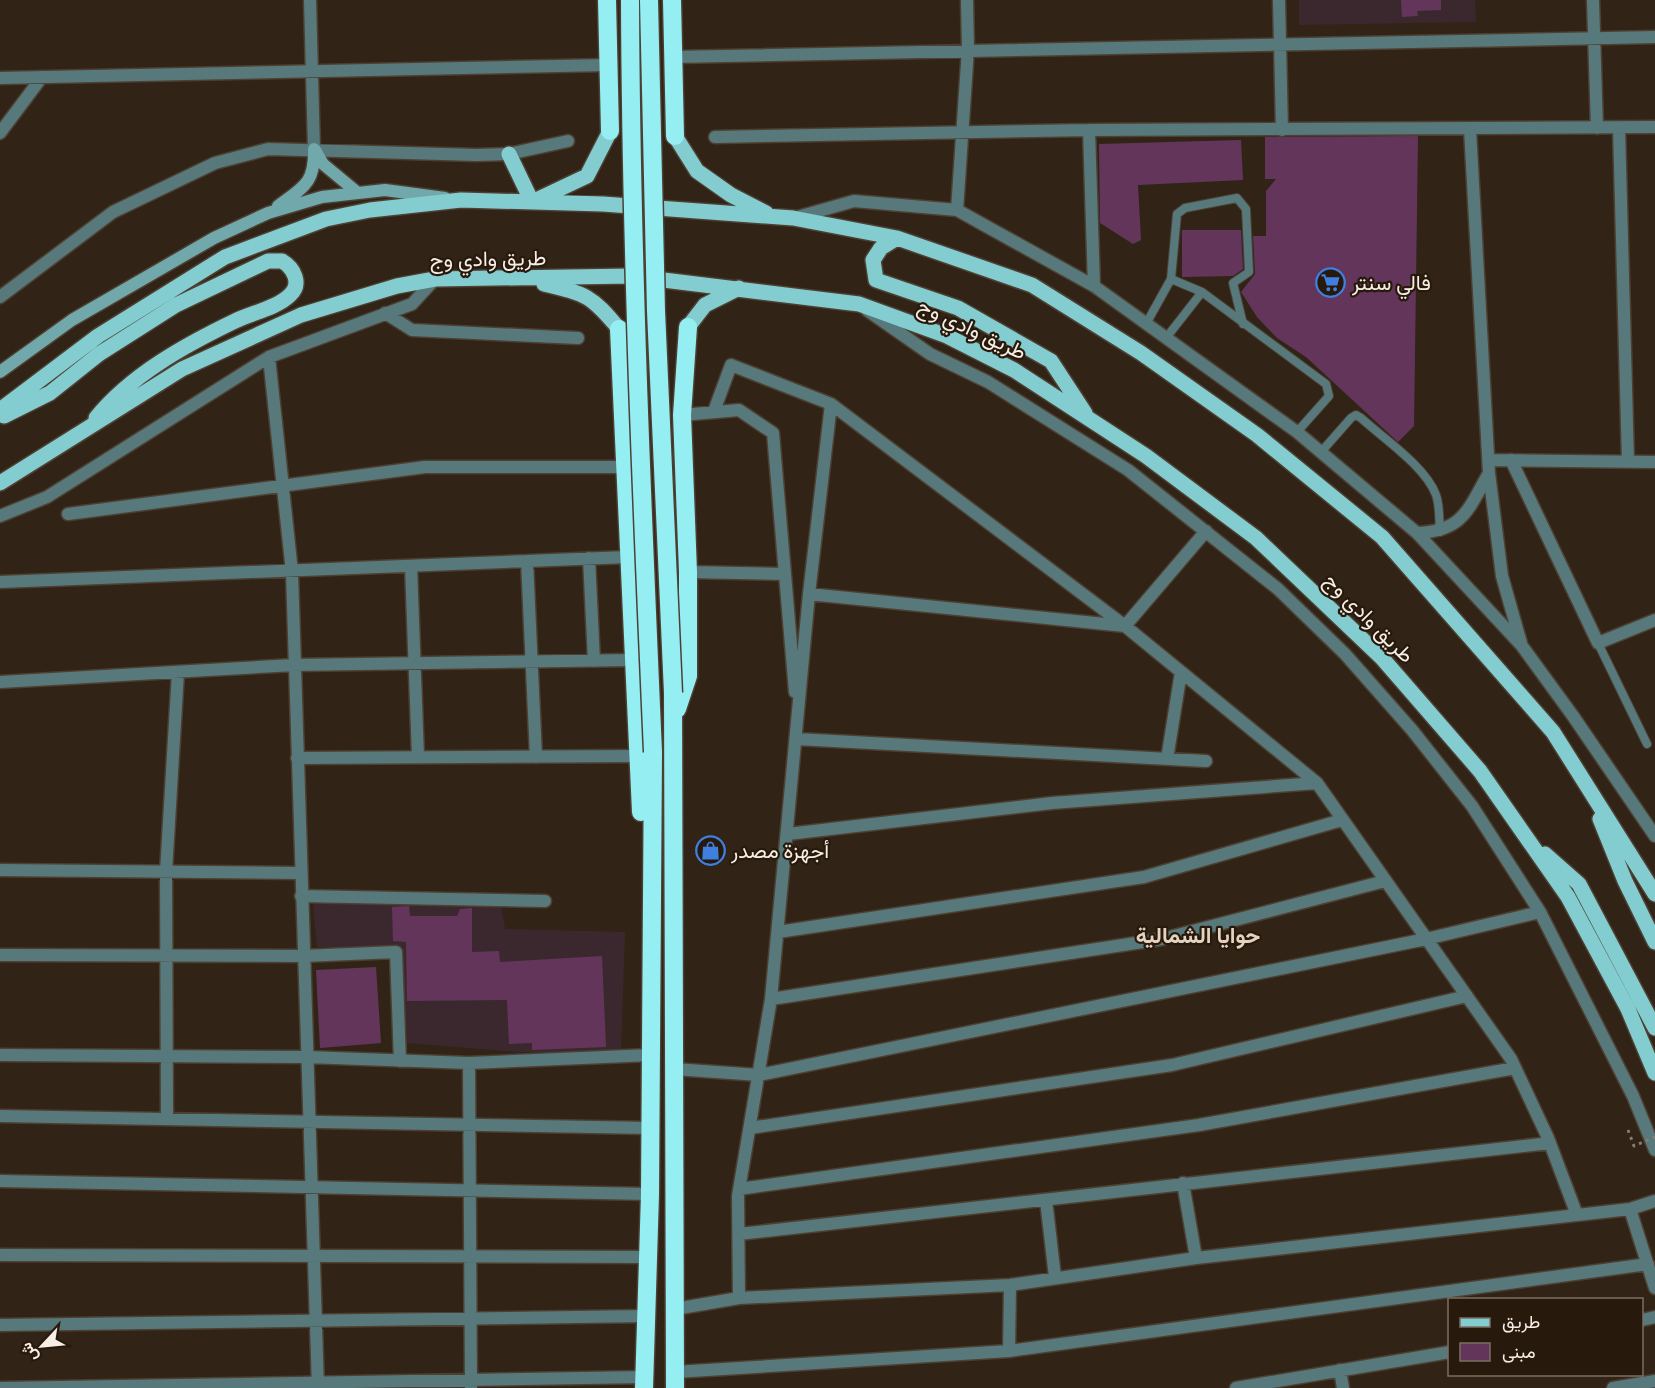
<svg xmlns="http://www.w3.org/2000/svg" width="1655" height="1388" viewBox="0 0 1655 1388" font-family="'IBM Plex Serif',Vazirmatn,serif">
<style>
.education{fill:#3b282e}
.building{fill:#64355b}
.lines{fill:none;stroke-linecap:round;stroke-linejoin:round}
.lane-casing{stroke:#4d4033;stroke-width:10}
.street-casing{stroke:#4d4033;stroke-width:15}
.secondary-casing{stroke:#4d4033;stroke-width:15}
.primary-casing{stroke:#4d4033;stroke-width:18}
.highway-casing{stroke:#4d4033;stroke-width:21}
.lane{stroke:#57797b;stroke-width:8}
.street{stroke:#57797b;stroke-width:12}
.secondary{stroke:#70a8ab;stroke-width:12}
.primary{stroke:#83cdd0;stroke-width:15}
.highway{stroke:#94eef2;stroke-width:18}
.highway-bridge-casing{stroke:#4d4033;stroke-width:21;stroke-linecap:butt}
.path-bridge{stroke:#887c71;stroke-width:3;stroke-dasharray:3 4.5;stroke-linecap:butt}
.highway-bridge{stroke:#94eef2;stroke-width:18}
.labels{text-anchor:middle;stroke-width:4.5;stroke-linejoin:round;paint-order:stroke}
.street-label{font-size:21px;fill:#f7eee5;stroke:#271a0d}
.poi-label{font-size:21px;fill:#f7eee5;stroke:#271a0d;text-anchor:start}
.neighbourhood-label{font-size:22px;font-weight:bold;fill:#e5d3c2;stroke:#271a0d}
</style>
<rect width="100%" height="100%" fill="#312416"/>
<path class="education" d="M1299,0H1475L1476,22L1299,25Z
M313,904H501L505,929L625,932L621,1052H520L407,1043L401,948L317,947Z"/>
<path class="building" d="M1401,0H1441V10L1417,11L1418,16L1402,17Z
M1418,136L1414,426L1398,442L1306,357L1277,338L1257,317L1241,292L1255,274L1253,236H1266V191L1276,179H1265V137Z
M1241,140L1243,180L1138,185L1141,240L1133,244L1100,223L1099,144Z
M1182,230H1241L1243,269L1233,276L1182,277Z
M409,906L410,916H457L460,909L472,908V952L499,951L500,962L602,956L606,1047L532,1050V1043L509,1044L507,1000L407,1001L406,942L393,941L392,907Z
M376,967L381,1043L320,1048L316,970Z"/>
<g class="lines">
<defs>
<path id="lane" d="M1171,279L1177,214L1185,208L1237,198L1246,209L1249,272L1233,283L1243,324
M1146,324L1171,279L1202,292L1326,384L1329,396L1297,432
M1166,338L1202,292
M1321,452L1351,418L1356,415L1361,418C1383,438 1426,467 1436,495C1440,506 1439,521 1440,532
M1598,643L1647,744"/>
<path id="street" d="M310,0L314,149
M1279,0L1282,130
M1593,0L1597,128
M673,57L1655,37
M0,78L607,65
M1619,128L1628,462
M1470,129L1489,473L1502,576L1521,643
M1089,130L1094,286
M0,133L42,77
M715,137L1089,130L1655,127
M957,210L968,49L967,0
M794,218L854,201L957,210L1094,286L1297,432L1417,533L1522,646L1573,716L1655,836
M0,297L113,212L215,163L268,149L477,155L509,154L568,141
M867,310L930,354L988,382L1128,470L1278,589L1345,654L1412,730L1472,806L1540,912L1633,1096L1655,1150
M385,313L412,330L578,338
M269,357L292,572L318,1388
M714,411L731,365L831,404L1125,626L1317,783L1511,1059L1548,1138L1577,1215
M682,415L739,410L773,433L795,692
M1489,460L1655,462
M1511,460L1598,643L1655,620
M68,514L425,467H623
M0,516L47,497L269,357L412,304L435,279
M1417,533C1464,531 1468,509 1489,473
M589,558L594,661
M527,561L536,757
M411,566L418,757
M688,572L785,574
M0,582L628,557
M809,594L1125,626L1206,531
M0,682L294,665L633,660
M797,739L1206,761
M297,758L637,756
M1167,759L1181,672
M788,834L1052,803L1317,783
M0,870L301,873
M301,896L545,901
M778,932L1144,877L1342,820
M0,955L303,956L396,952L400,1061
M771,999L1162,939L1385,881
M0,1055L307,1057L469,1063L650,1055
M469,1063L471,1388
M674,1069L759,1075L1426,939L1540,912
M0,1116L650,1128
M167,1119L166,872L178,672
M750,1128L1172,1065L1467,996
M0,1181L650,1194
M1183,1183L1196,1258
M739,1189L1199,1125L1515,1068
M1046,1200L1055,1277
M1630,1209L1655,1201
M739,1234L1550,1143
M0,1255L647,1257
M739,1298L738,1196L771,999L809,594L831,404
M675,1309L739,1298L1010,1285L1196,1258L1630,1209L1655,1288
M1642,1320L1655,1317
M0,1325L646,1316
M1009,1351L1010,1285
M1340,1370L1343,1388
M675,1372L1009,1351L1648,1264
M0,1388L644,1377
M1236,1388L1450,1352
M1613,1388L1655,1381"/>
<path id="secondary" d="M315,150L323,164L358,193
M278,206C304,187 315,183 314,149
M0,372L72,320L214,238L268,213L322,197L385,190L445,198"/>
<path id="primary" d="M675,136L697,171L731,195L766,213
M509,154L532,202L587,176L610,131
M897,238L881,248L873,260L876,280L958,308L1051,361L1085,413
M544,284C586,294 591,295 619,329
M688,327L705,305L739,288
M0,410L98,336L225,257L326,219L370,210L461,200L603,204L793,218L897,238L1032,285L1141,353L1257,435L1382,537L1553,732L1655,894
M4,416L50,393L99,354L176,305L268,261H282C294,268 302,284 290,295C277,308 251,313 235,321C185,345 131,375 96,418
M0,483L182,369L301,315L397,286L435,279L631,276L859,304L947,336L1014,370L1146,456L1256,538L1382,658L1480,771L1568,897L1628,1009L1655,1073
M1600,819L1625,881L1655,942
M1545,854L1579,884L1655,1028"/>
<path id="highway" d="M607,0L610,131
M672,0L675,136
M619,329L641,812
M673,693L675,1388
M677,709L688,676V572L682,415L688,327
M644,1388L650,1194L653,752"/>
</defs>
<use href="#lane" class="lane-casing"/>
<use href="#street" class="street-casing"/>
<use href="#secondary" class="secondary-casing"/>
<use href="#primary" class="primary-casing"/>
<use href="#highway" class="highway-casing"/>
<use href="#lane" class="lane"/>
<use href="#street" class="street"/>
<use href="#secondary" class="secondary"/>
<use href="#primary" class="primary"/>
<use href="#highway" class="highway"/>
<defs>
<path id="highway-bridge" d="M630,0C631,251 642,501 653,752
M649,0L656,311L673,693"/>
</defs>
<use href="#highway-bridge" class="highway-bridge-casing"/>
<path class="path-bridge" d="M1628,1130L1634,1146L1655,1137"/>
<use href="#highway-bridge" class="highway-bridge"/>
</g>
<defs>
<symbol id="supermarket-ring" viewBox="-11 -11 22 22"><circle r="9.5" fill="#271a0d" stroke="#3f7fe0" stroke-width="1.5"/><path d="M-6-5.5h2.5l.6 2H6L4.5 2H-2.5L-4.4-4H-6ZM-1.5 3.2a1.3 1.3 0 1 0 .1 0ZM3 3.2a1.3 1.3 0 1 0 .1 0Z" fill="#3f7fe0"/></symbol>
<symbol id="shop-ring" viewBox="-11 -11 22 22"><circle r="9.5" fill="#271a0d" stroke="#3f7fe0" stroke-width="1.5"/><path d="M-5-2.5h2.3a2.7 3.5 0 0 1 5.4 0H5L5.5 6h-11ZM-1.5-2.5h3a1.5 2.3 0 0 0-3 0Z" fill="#3f7fe0"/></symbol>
</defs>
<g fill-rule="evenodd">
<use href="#supermarket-ring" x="1314" y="266" width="33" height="33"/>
<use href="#shop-ring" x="694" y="834" width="33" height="33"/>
</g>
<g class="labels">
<g class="street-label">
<text transform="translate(488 259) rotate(-1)" y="7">طريق وادي وج</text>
<text transform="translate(972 329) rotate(25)" y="7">طريق وادي وج</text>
<text transform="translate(1369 618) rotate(45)" y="7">طريق وادي وج</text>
</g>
<g class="poi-label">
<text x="1352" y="290">فالي سنتر</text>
<text x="731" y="858">أجهزة مصدر</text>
</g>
<g class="neighbourhood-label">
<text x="1198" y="943">حوايا الشمالية</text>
</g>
</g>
<rect x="1448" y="1298" width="195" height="78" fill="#271a0d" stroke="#7a6f63" stroke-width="1.5"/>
<rect x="1460" y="1318" width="30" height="9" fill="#83cdd0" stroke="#7a6f63" stroke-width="1.5"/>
<text x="1502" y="1328" font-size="18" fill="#f7eee5">طريق</text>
<rect x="1460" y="1343" width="30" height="18" fill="#64355b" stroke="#7a6f63" stroke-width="1.5"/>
<text x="1502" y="1358" font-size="18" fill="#f7eee5">مبنى</text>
<g transform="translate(42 1346) rotate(244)" stroke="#271a0d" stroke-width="4.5" paint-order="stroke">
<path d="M0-4.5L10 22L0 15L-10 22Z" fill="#f7eee5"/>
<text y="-9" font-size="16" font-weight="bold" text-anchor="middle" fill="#f7eee5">ش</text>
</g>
</svg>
